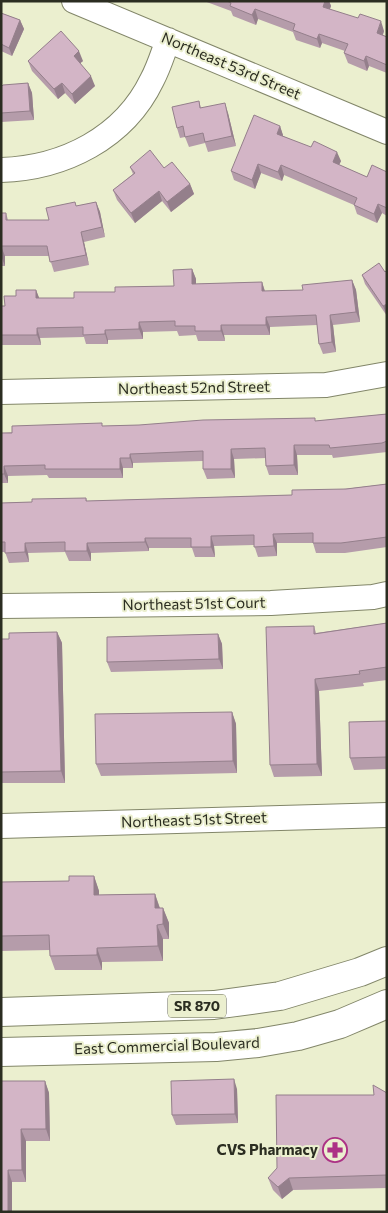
<svg xmlns="http://www.w3.org/2000/svg" width="388" height="1213" viewBox="0 0 388 1213" font-family="Commissioner,sans-serif">
<style>
.lines{fill:none;stroke-linecap:round;stroke-linejoin:round}
.minor-casing{stroke:#828669;stroke-width:26}
.major-casing{stroke:#828669;stroke-width:30}
.minor{stroke:#fff;stroke-width:24}
.major{stroke:#fff;stroke-width:28}
.wall{fill:#b59caa}
.shaded-wall{fill:#947f8b}
.building{fill:#d3b5c6;stroke:#947f8b}
.labels{text-anchor:middle;stroke-width:4;stroke-linejoin:round;paint-order:stroke}
.shield{fill:#ebefcf;stroke:#656755;stroke-width:1}
.shield-label{font-size:14px;font-weight:bold;fill:#2b2d21}
.street-label{font-size:15px;fill:#2b2d21;stroke:#ebefcf}
.poi-label{font-size:15px;font-weight:bold;fill:#2b2d21;stroke:#ebefcf;text-anchor:end}
</style>
<rect width="100%" height="100%" fill="#ebefcf"/>
<g class="lines">
<defs>
<path id="minor" d="M74,1L387,132
M1,170C64,168 124,138 152,80C159,67 163,53 168,40
M1,392L326,385L387,374
M1,606L271,603L373,597L387,594
M1,826L387,815"/>
<path id="major" d="M1,1012L214,1005L280,996L360,972L387,961
M1,1052L216,1047L258,1043L298,1036L340,1024L387,1004"/>
</defs>
<use href="#minor" class="minor-casing"/>
<use href="#major" class="major-casing"/>
<use href="#minor" class="minor"/>
<use href="#major" class="major"/>
</g>
<path class="wall" d="M204,1H329L331,6L330,9L384,31L383,35L387,37V73L369,66L367,71L348,63L344,53L345,51L322,43L320,48L296,40L293,32L258,19L256,25L233,16L231,11Z
M1,13L20,20L24,29L12,56L1,51Z
M28,61H83L80,63L95,86L75,104L65,93L58,99L32,71Z
M28,83L32,93L34,120L1,122V87Z
M199,101L201,108L228,113L236,146L208,152L205,143L189,147L185,137L180,138L177,128Z
M280,126L283,136L341,161L339,165L367,177L387,172V216L382,213L377,223L357,214L354,205L284,175L282,181L261,173L255,189L234,180L231,171Z
M130,167L164,168L190,184L194,194L171,212L162,201L135,223L117,200L113,190L133,174Z
M96,202L100,212L105,237L84,242L89,265L54,272L49,256H5V266H1V213H6L8,220H49L77,206Z
M192,269L196,279V284L262,282L265,291L303,290L352,280L356,290L360,322L333,325L336,352L323,354L319,344L317,325L270,327V335H224L225,341H198L196,335L179,336L177,331L143,332V339L108,340V344H86L84,337L40,338L41,345H1V306H5L16,296L36,290L39,298H74L115,292L174,286Z
M387,270V316L365,284L362,275L385,272Z
M387,414V452L333,458L332,455H297L298,475H269L266,466V458L234,459L235,478L207,479L203,469V461L133,463V468H123V478H49L47,475L8,476V483H1V433L103,426L316,421Z
M387,484V547L345,553H316L313,543H277V556L258,557L254,545L214,546L215,557H195L192,548H149V551L91,553V561H69L65,552L28,553L29,562L9,563L5,552H1V503L32,502L86,498L87,501L292,495Z
M387,623V680L363,683L364,686L319,691L322,776L274,777L270,765L314,626L316,633Z
M57,632L62,643L65,783H1V639H9Z
M218,634L222,644L223,669L111,672L107,662Z
M232,712L236,724L237,773L101,776L96,764Z
M387,721V769L354,770L350,758Z
M94,876L99,891V895L155,894L160,908H163L169,923V939H163V961L102,962V970H55L50,956V950L1,951V882L69,881Z
M1,1081H45L49,1093L50,1141H26V1182H12L1,1212Z
M237,1089L238,1123L176,1125L172,1115Z
M387,1093V1188L293,1190L282,1199L273,1190L268,1178L374,1095Z"/>
<path class="shaded-wall" d="M325,1H329L331,6L327,16L323,7Z
M255,9L258,19L256,25L252,15Z
M20,20L24,29L12,56L9,48Z
M381,21L384,31L380,42L377,33Z
M319,34L322,43L320,48L317,39Z
M79,51L83,61L77,66L74,56Z
M366,56L369,66L367,71L364,61Z
M91,76L95,86L75,104L72,94Z
M28,83L32,93L34,120L30,111Z
M62,83L65,93L58,99L54,89Z
M225,103L228,113L236,146L232,136Z
M280,126L283,135L280,143L277,134Z
M337,152L341,161L336,171L333,162Z
M258,164L261,173L255,189L252,180Z
M281,165L284,175L282,181L278,172Z
M190,184L194,194L171,212L167,202Z
M159,191L162,201L135,223L131,213Z
M96,202L100,212L105,237L102,227Z
M378,204L382,213L377,223L374,214Z
M81,232L84,242L89,265L86,255Z
M1,246L5,256V266L1,256Z
M192,269L196,279V294L192,284Z
M352,280L356,290L360,322L356,312Z
M262,282L265,292L262,291Z
M36,290L40,300L36,298Z
M387,304V316L383,306Z
M330,315L333,325L336,352L332,342Z
M266,317L270,327V335L266,325Z
M139,322L143,332V339L139,329Z
M221,325L224,335L225,341L221,331Z
M37,328L40,338L41,345L37,335Z
M105,330L108,340V344L105,334Z
M294,445L297,455L298,475L294,465Z
M231,449L234,459L235,478L231,469Z
M130,454L133,463V468L130,458Z
M120,458L123,468V478L120,469Z
M4,466L8,476V483L4,474Z
M273,534L277,543V556L274,546Z
M211,536L214,546L215,557L211,547Z
M145,538L149,548V551L145,542Z
M25,543L28,553L29,562L25,552Z
M87,543L91,553V561L87,551Z
M57,632L62,643L65,783L61,771Z
M218,634L222,644L223,669L219,659Z
M315,679L319,691L322,776L317,764Z
M232,712L236,724L237,773L233,761Z
M94,876L99,891V910L94,895Z
M155,894L160,909L155,908Z
M163,908L169,923V939L163,924Z
M157,925L163,939V961L158,946Z
M97,948L102,962V970L97,955Z
M234,1079L237,1089L238,1123L235,1114Z
M45,1081L49,1093L50,1141L46,1129Z
M21,1129L26,1141V1182L22,1170Z
M8,1170L12,1182V1212H8Z
M289,1178L293,1190L282,1199L278,1187Z"/>
<path class="building" d="M227,1H325L323,7L358,18L360,14L381,21L377,33L387,37V65L366,56L364,61L344,53L348,44L319,34L317,39L293,30L295,24L255,9L252,15L230,6L231,3Z
M1,13L20,20L9,48L1,44Z
M61,31L79,51L74,56L91,76L72,94L62,83L54,89L28,61Z
M28,83L30,111L1,113V87L3,85Z
M199,101L200,108L225,103L232,136L205,142L203,133L185,137L183,126L177,128L172,107Z
M254,115L280,126L277,134L311,147L314,141L337,152L333,162L367,177L372,165L387,172V208L378,204L374,214L354,205L357,198L281,165L278,172L258,164L252,180L231,171Z
M150,150L164,168L172,162L190,184L167,202L159,191L131,213L113,190L135,173L130,167Z
M75,202L76,206L96,202L102,227L81,232L86,255L50,262L47,246H1V256V213H6V220H49L46,208Z
M379,263L385,272L387,270V304L383,306L362,275Z
M192,269V284L262,282V291L303,290L302,285L352,280L356,312L330,315L332,342L319,344L316,315L266,317V325H221V331H195V326H175V321L139,322V329L105,330V334L83,335V327L37,328V335H1V306H5L4,296H16V290H36V298H74V292H115V287L174,286L173,270Z
M387,414V441L382,443L330,448L329,445H294V465L266,466L265,448L231,449V469H203V451L130,454V458H120V469H45V465L4,466V474H1V433H12V426L102,423V426L139,425L203,420L315,418V421Z
M387,484V537L341,543H313V533L273,534L274,546L254,547V535L211,536V547H191V538H145V542L87,543V551H65V542L25,543V552L5,553V542H1V503L32,502V499L86,498V501L292,495V490L346,489Z
M387,623V667L359,671L360,674L315,679L317,764L270,765L266,627L314,626V634Z
M57,632L61,771L1,772V639H9V633Z
M218,634L219,659L107,662V637Z
M232,712L233,761L96,764L95,714Z
M387,721V757L350,758L349,722Z
M69,876H94V895L155,894V908H163V924L157,925L158,946L97,948V955L50,956L49,935L1,936V882L69,881Z
M234,1079L235,1114L172,1115L171,1081Z
M1,1081H45L46,1129H21L22,1170H8V1212H1Z
M373,1085L387,1093V1175L289,1178L278,1187L268,1178L277,1168L276,1095H374Z"/>
<defs>
<symbol id="pharmacy-ring" viewBox="-11 -11 22 22"><circle r="9.5" fill="#ebefcf" stroke="#ac3285" stroke-width="1.5"/><path d="M-2-6h4v4h4v4h-4v4h-4v-4h-4v-4h4Z" fill="#ac3285"/></symbol>
</defs>
<g fill-rule="evenodd">
<use href="#pharmacy-ring" x="321" y="1136" width="28" height="28"/>
</g>
<g class="labels">
<rect class="shield" x="168" y="994.5" width="58" height="23" rx="4"/>
<g class="shield-label">
<text x="197" y="1011">SR 870</text>
</g>
<g class="street-label">
<text transform="translate(231 66) rotate(23)" y="5">Northeast 53rd Street</text>
<text transform="translate(194 388) rotate(-1)" y="5">Northeast 52nd Street</text>
<text transform="translate(194 604) rotate(-1)" y="5">Northeast 51st Court</text>
<text transform="translate(194 820) rotate(-2)" y="5">Northeast 51st Street</text>
<text transform="translate(167 1046) rotate(-2)" y="5">East Commercial Boulevard</text>
</g>
<g class="poi-label">
<text x="318" y="1155">CVS Pharmacy</text>
</g>
</g>
<rect width="388" height="1213" fill="none" stroke="#2b2d21" stroke-width="5"/>
</svg>
